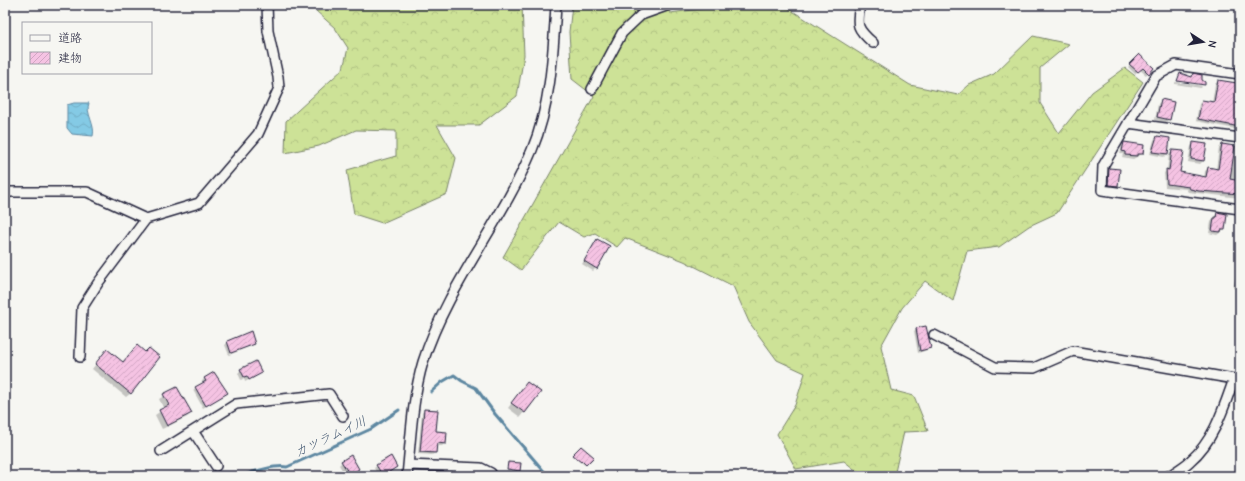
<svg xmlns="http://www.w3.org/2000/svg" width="1245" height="481" viewBox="0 0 1245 481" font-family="'Comic Neue','Klee One',sans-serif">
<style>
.forest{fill:url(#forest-crowns);stroke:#788269}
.water{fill:url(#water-waves);stroke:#5d87a1}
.shadow{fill:#0003}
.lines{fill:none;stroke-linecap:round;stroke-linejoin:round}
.stream{stroke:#5d87a1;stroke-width:3}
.building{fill:url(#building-hatch);stroke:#22223b}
.minor-casing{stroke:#22223b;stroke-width:12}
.minor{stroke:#f6f6f2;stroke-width:9}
.labels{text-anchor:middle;stroke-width:4;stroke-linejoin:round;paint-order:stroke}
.water-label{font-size:13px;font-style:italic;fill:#3f546e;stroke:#f6f6f2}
</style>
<defs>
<pattern id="forest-crowns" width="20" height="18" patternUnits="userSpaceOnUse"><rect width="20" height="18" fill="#cde297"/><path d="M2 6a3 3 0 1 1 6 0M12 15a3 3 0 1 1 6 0" fill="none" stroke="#b0c283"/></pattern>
<pattern id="water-waves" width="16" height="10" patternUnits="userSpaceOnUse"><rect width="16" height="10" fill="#84cae5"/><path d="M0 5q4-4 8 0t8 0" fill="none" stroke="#72adc5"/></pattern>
<pattern id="building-hatch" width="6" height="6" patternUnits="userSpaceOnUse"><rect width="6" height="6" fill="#f5c3e3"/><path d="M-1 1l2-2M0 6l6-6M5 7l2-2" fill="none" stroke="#d2a7c4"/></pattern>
</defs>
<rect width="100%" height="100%" fill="#f6f6f2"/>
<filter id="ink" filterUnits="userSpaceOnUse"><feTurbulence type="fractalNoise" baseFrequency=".025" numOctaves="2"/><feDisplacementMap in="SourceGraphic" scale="8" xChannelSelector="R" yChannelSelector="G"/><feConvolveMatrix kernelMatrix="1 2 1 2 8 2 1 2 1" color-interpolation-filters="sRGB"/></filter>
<g filter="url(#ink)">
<path class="forest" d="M343,5H522L524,55L517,96L479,125H437L456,158L447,194L382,223L354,214L347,170L396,156V131L356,130L319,146L285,153L286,121L343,69L348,48L335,28L316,11Z
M572,5H671L670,13L731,5H783L910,85L958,95L969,85L994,74L1033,36L1069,44L1040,68V103L1059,133L1092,92L1125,68L1143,82L1057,213L1029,226L999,247L967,251L953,301L925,281L902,308L881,346L891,390L914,396L928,431L904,432L895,472L887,476H863L844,461L796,469L777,434L795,405L805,373L777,360L749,322L733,286L684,261L625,238L617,247L595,233L584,237L559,222L521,270L503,257L594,96L572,79L569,32Z"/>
<path class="water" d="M74,103H89C85,113 96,125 93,136L72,134L67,128V105Z"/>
<path class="shadow" d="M1139,55L1152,68L1146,75L1139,69L1135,74L1128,67Z
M1218,81L1235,92L1236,111L1240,112V130L1196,121L1199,104L1202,101L1212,103L1215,84Z
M1175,82L1202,86L1201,88L1175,84Z
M1161,101L1169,119L1166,122L1155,120L1158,104Z
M1157,137L1167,154L1164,157L1150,154L1154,140Z
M1125,143L1142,154L1133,159L1122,157L1123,154H1120L1122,146Z
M1194,143L1205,145L1203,161L1200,164L1188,162L1191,146Z
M1222,145L1233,156H1240V198L1188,192L1186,189L1165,187L1164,173L1167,170L1169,154L1172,151L1179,173L1204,178L1205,171L1208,168L1216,169L1219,148Z
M1110,169L1117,186L1114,189L1106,187L1107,172Z
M1217,213L1224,230L1217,235L1209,233L1211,222Z
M1240,222V234H1238Z
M597,240L596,268L593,271L582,264Z
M1239,273H1240V290L1233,288L1236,276Z
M916,329L930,348L927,350L918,353L914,331Z
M228,342L254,344L229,355L225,345Z
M103,355L122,363L131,393L126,397L92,369Z
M241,370L260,373L245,382L244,378L241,380L238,373Z
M205,378L227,393L203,408L193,390L203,383L202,381Z
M177,388L191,413L187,417L162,429L155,415L164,409L159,399Z
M523,388L540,392L520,417L508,408Z
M424,410L435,432L445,443L442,446H435V453L432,455L418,454L422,413Z
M581,447L592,457L585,465L572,456Z
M342,462L355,472L346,476L339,465Z
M509,463L519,470H507Z
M377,466L396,467L383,476H378L374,468Z"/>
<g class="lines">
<path class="stream" d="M431,392L442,382L454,375L462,381L476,388L495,414L548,476
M243,476C252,471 277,465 287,467L371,429L399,410"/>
</g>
<path class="building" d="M1139,54L1154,68L1149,74L1143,68L1138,72L1129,64Z
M1180,73L1192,77L1193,73L1202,75V80L1205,82V85L1177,81Z
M1218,80L1237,83L1236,91L1240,92L1237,111H1240V127L1198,119L1202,100L1214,102Z
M1161,99L1174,102L1170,120L1157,117Z
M1157,136L1170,138L1168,154L1152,152Z
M1124,142L1144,145L1143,154H1137V156L1125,155V152L1122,151Z
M1193,142L1207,144L1204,161L1191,159Z
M1222,144L1235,146L1230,179L1240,181V194L1199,191L1190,189L1189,187L1167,184L1166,169L1169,170L1172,150L1184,151L1180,172L1206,177L1208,167L1218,169Z
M1109,168L1120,169L1118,186L1108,185Z
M1217,212L1227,214L1225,230H1221V232L1212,231L1214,218H1216Z
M597,239L610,246L597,269L584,261Z
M926,326L931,348L920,351L916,328Z
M251,331L255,344L231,353L227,341Z
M137,345L145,352L149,348L160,357L131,394L95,364L107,349L123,362Z
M256,361L262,373L249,380L247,376L244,377L240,369Z
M214,372L228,393L206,406L195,387L206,381L204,378Z
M527,382L541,392L525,413L511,403Z
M177,387L192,413L167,426L159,410L169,405L163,394Z
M424,409L438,410L436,431L447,432L446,444L437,443L436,453L420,452Z
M581,446L594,457L586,465L582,461L581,462L572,455Z
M351,455L359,469L350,475L341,461Z
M391,456L397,467L383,476L376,465Z
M508,462L521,463L520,471L507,469Z"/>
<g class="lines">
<defs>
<path id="minor" d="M860,5C856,26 857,29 873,43
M1240,74L1176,65L1156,76L1103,166L1102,190L1240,209
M592,89L622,33L641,15L669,5
M1128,123L1240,138
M5,192H87L146,219
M934,335L995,367L1034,368L1073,351L1240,380
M80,357L82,308L98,283L146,219L199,203L258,134L279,88L278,77L268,31L267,5
M193,431L216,466
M161,451L236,404L329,394L343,416
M408,465L481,468L491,473V476
M407,476C411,438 412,399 423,362C447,286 501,224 532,150C551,104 553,54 556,5
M1169,476C1176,471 1184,467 1190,461C1214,441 1224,407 1234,379"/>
</defs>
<use href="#minor" class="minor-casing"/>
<use href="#minor" class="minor"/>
</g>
</g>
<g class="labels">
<g class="water-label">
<text transform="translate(330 436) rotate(-25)" y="5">カツラムイ川</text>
</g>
</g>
<rect width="1245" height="481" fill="none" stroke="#f6f6f2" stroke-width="20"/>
<rect x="10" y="10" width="1225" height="461" fill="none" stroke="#22223b" stroke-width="1.5" filter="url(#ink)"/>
<rect x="22" y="22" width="130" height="52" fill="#f6f6f2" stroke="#a1a1a9"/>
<rect x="30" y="35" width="20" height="6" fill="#f6f6f2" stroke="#a1a1a9"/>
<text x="58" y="42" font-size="12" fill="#22223b">道路</text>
<rect x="30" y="52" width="20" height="12" fill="url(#building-hatch)" stroke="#a1a1a9"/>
<text x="58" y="62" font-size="12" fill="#22223b">建物</text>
<g transform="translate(1203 42) rotate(102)" stroke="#f6f6f2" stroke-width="3" paint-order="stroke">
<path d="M0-3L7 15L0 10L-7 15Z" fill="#22223b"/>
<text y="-6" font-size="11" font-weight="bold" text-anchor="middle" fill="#22223b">N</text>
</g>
</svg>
